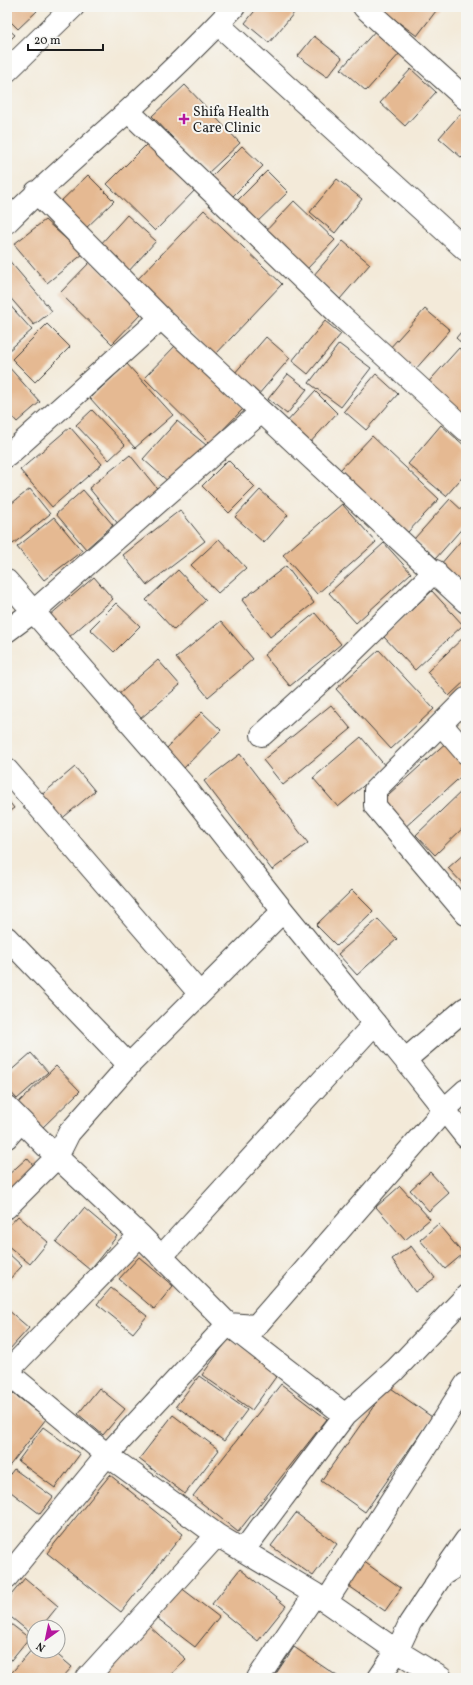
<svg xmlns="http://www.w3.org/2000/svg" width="473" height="1685" viewBox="0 0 473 1685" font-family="Vollkorn,serif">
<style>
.building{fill:#e5b992}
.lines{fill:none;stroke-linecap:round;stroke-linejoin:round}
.minor-casing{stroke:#3c3b38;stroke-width:24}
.minor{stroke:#fff;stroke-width:22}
.poi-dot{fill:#b5179e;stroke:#f6f6f2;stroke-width:1.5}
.labels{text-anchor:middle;stroke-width:4;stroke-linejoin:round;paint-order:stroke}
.poi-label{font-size:14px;fill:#1c1c1c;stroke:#f6f6f2;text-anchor:start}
</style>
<rect width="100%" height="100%" fill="#f6f6f2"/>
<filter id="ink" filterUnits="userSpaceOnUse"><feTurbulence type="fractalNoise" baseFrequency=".025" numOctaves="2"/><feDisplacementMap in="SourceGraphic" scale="8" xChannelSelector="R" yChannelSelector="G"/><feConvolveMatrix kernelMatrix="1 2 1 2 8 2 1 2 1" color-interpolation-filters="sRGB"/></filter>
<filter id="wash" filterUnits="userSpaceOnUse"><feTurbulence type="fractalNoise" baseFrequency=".012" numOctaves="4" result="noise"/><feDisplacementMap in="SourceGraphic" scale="16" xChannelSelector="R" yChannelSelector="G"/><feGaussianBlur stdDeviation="0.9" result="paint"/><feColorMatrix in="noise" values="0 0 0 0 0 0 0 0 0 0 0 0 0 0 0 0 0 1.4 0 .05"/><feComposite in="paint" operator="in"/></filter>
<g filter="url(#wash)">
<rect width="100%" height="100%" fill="#f3ead9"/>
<g id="blocks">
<path class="building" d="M7,7H34L37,11L18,29L7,18Z
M258,7H299L269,43L245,23Z
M378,7H439L417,36Z
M7,28L15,35L7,43Z
M377,29L401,52L366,91L341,69Z
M314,36L342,58L327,77L298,56Z
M411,69L436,92L405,126L380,103Z
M185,85L240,143L207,174L152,116Z
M461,113L466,117V154L462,158L439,138Z
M152,139L200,185L155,231L107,184Z
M242,146L263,166L228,201L208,180Z
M267,171L288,192L253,226L232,206Z
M88,175L114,201L82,232L57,205Z
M337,179L362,199L335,233L310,212Z
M294,201L335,240L304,272L263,234Z
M204,210L282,284L215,355L136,281Z
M127,215L156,241L128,272L99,246Z
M45,220L83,254L47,283L14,244Z
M343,241L370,264L340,299L313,276Z
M7,258L52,311L34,325L7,294Z
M91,261L143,312L112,344L60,293Z
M7,302L32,330L7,352Z
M425,309L450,330L414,371L389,349Z
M325,321L341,334L308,374L292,361Z
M47,324L70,347L35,382L12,359Z
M466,326V347L456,338Z
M266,337L290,358L258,395L234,374Z
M178,343L244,408L210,443L144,378Z
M339,344L371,368L341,407L309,383Z
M459,348L466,354V423L424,387Z
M127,364L173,415L135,448L90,398Z
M7,365L40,402L17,422L7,411Z
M288,374L307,389L287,414L268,399Z
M376,374L398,394L366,430L344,411Z
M315,391L337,413L308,445L285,424Z
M92,410L125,445L109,460L76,425Z
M177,421L206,445L171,484L143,459Z
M441,425L466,447V473L446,496L408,464Z
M70,427L102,464L52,507L20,470Z
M372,436L439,499L407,533L340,470Z
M130,455L160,492L119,525L89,488Z
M228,460L255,487L229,513L202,486Z
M30,489L50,514L13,544L7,537V507Z
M83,490L113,525L86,549L56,514Z
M260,490L288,515L264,543L235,517Z
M450,499L466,514V524L436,558L414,539Z
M342,504L376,542L317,594L283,555Z
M180,510L205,541L147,585L123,555Z
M54,517L82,551L44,580L17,547Z
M466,535V571L458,580L440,565Z
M219,539L246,568L218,593L191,565Z
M384,543L411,573L356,623L329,593Z
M286,566L314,603L270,637L242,600Z
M178,570L206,600L174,630L146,600Z
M94,577L113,599L68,638L49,616Z
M466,578V591L460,585Z
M432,591L463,625L415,670L383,636Z
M116,603L140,626L114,652L90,629Z
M315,613L341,644L290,686L264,655Z
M221,621L253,659L208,697L176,658Z
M466,635V680L449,696L427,672Z
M379,650L434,709L391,749L336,689Z
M158,660L180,685L140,719L118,695Z
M331,705L351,729L283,785L263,760Z
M202,712L221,730L182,770L163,752Z
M361,737L386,767L338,807L313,778Z
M449,740L466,758V772L403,829L379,803Z
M240,754L308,843L272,870L204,781Z
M75,767L95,791L59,821L39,797Z
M466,787V825L435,855L416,835Z
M7,799L14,808L7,813Z
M466,852V887L448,868Z
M352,890L373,911L337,946L316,925Z
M378,919L397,939L357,975L338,954Z
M31,1053L48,1072L17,1099L7,1088V1074Z
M56,1066L80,1091L41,1129L17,1104Z
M27,1158L39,1172L7,1201V1176Z
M430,1172L449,1193L429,1211L410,1190Z
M400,1186L430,1219L405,1240L376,1207Z
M84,1208L117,1236L90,1270L56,1242Z
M18,1216L48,1242L30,1264L7,1245V1228Z
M438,1224L463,1254L445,1269L420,1240Z
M411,1246L435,1278L415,1292L392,1259Z
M7,1252L22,1266L7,1282Z
M139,1257L173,1286L154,1309L119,1279Z
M111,1288L147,1316L133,1333L97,1304Z
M7,1309L29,1328L9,1350L7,1348Z
M229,1338L278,1374L252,1410L202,1375Z
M199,1376L247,1410L224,1441L176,1406Z
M281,1384L327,1419L238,1532L193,1496Z
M388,1386L432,1417L365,1512L321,1481Z
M99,1388L125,1409L103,1435L78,1414Z
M13,1393L46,1419L7,1469V1401Z
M173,1415L219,1450L185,1494L139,1459Z
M43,1427L80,1454L55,1488L18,1461Z
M14,1469L53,1497L40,1514L7,1489V1478Z
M110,1475L183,1534L121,1612L47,1553Z
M296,1513L337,1544L313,1576L271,1546Z
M363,1561L401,1588L385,1611L346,1584Z
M240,1569L286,1606L258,1641L212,1604Z
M25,1578L58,1606L41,1627H34V1636L7,1614V1600Z
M180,1587L219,1617L195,1647L157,1618Z
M7,1621L29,1638L7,1665Z
M149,1626L186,1659L168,1678H101Z
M34,1647V1651H53L72,1667L62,1678H7Z
M294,1647L340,1678H273Z"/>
</g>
</g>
<g filter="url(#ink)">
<use href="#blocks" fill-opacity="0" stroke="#3c3b38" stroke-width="1"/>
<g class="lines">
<defs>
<path id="minor" d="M364,7L466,99
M218,24L466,250
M7,71L73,7
M128,111L342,317L466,430
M36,192L161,318L466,602
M7,222C45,183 87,148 128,111C164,78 200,43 234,7
M7,456L161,318
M7,581L182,783L283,911L405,1060L466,1137
M7,631L34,611L261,412
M466,699L375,790V806L466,914
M441,724L466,753
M262,735L337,667L435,571
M7,770L200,994
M7,938L129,1065
M405,1060L466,1008
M7,1107L57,1157L140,1235L228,1324L345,1415
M7,1137L21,1121
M7,1207L57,1157L69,1133L129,1065L283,911
M161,1257L375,1023
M7,1372L107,1455L217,1535L315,1594L397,1651L441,1678
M7,1372L140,1235
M243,1551L345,1415L395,1370L466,1296
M445,1570L466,1540
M7,1577L107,1455L228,1324L256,1326L445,1109L466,1090
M326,1602L466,1384
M87,1678L217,1535
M258,1678L315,1594
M379,1678L397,1651L410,1623L442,1575L466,1560"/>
</defs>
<use href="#minor" class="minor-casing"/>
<use href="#minor" class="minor"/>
</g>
</g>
<path class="poi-dot" d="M182 113h4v4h4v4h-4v4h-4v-4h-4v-4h4z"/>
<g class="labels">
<g class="poi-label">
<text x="193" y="116">Shifa Health<tspan x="193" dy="16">Care Clinic</tspan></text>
</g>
</g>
<rect width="473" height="1685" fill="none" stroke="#f6f6f2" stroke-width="24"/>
<g transform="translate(46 1639) rotate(213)"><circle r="19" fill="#f6f6f2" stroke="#9f9f9c"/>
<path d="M0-3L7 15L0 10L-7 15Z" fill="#b5179e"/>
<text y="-6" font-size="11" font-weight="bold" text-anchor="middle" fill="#1c1c1c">N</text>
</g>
<path d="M28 44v6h75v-6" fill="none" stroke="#1c1c1c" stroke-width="2"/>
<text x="34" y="44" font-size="12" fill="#1c1c1c" stroke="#f6f6f2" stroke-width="3" paint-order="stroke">20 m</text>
</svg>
